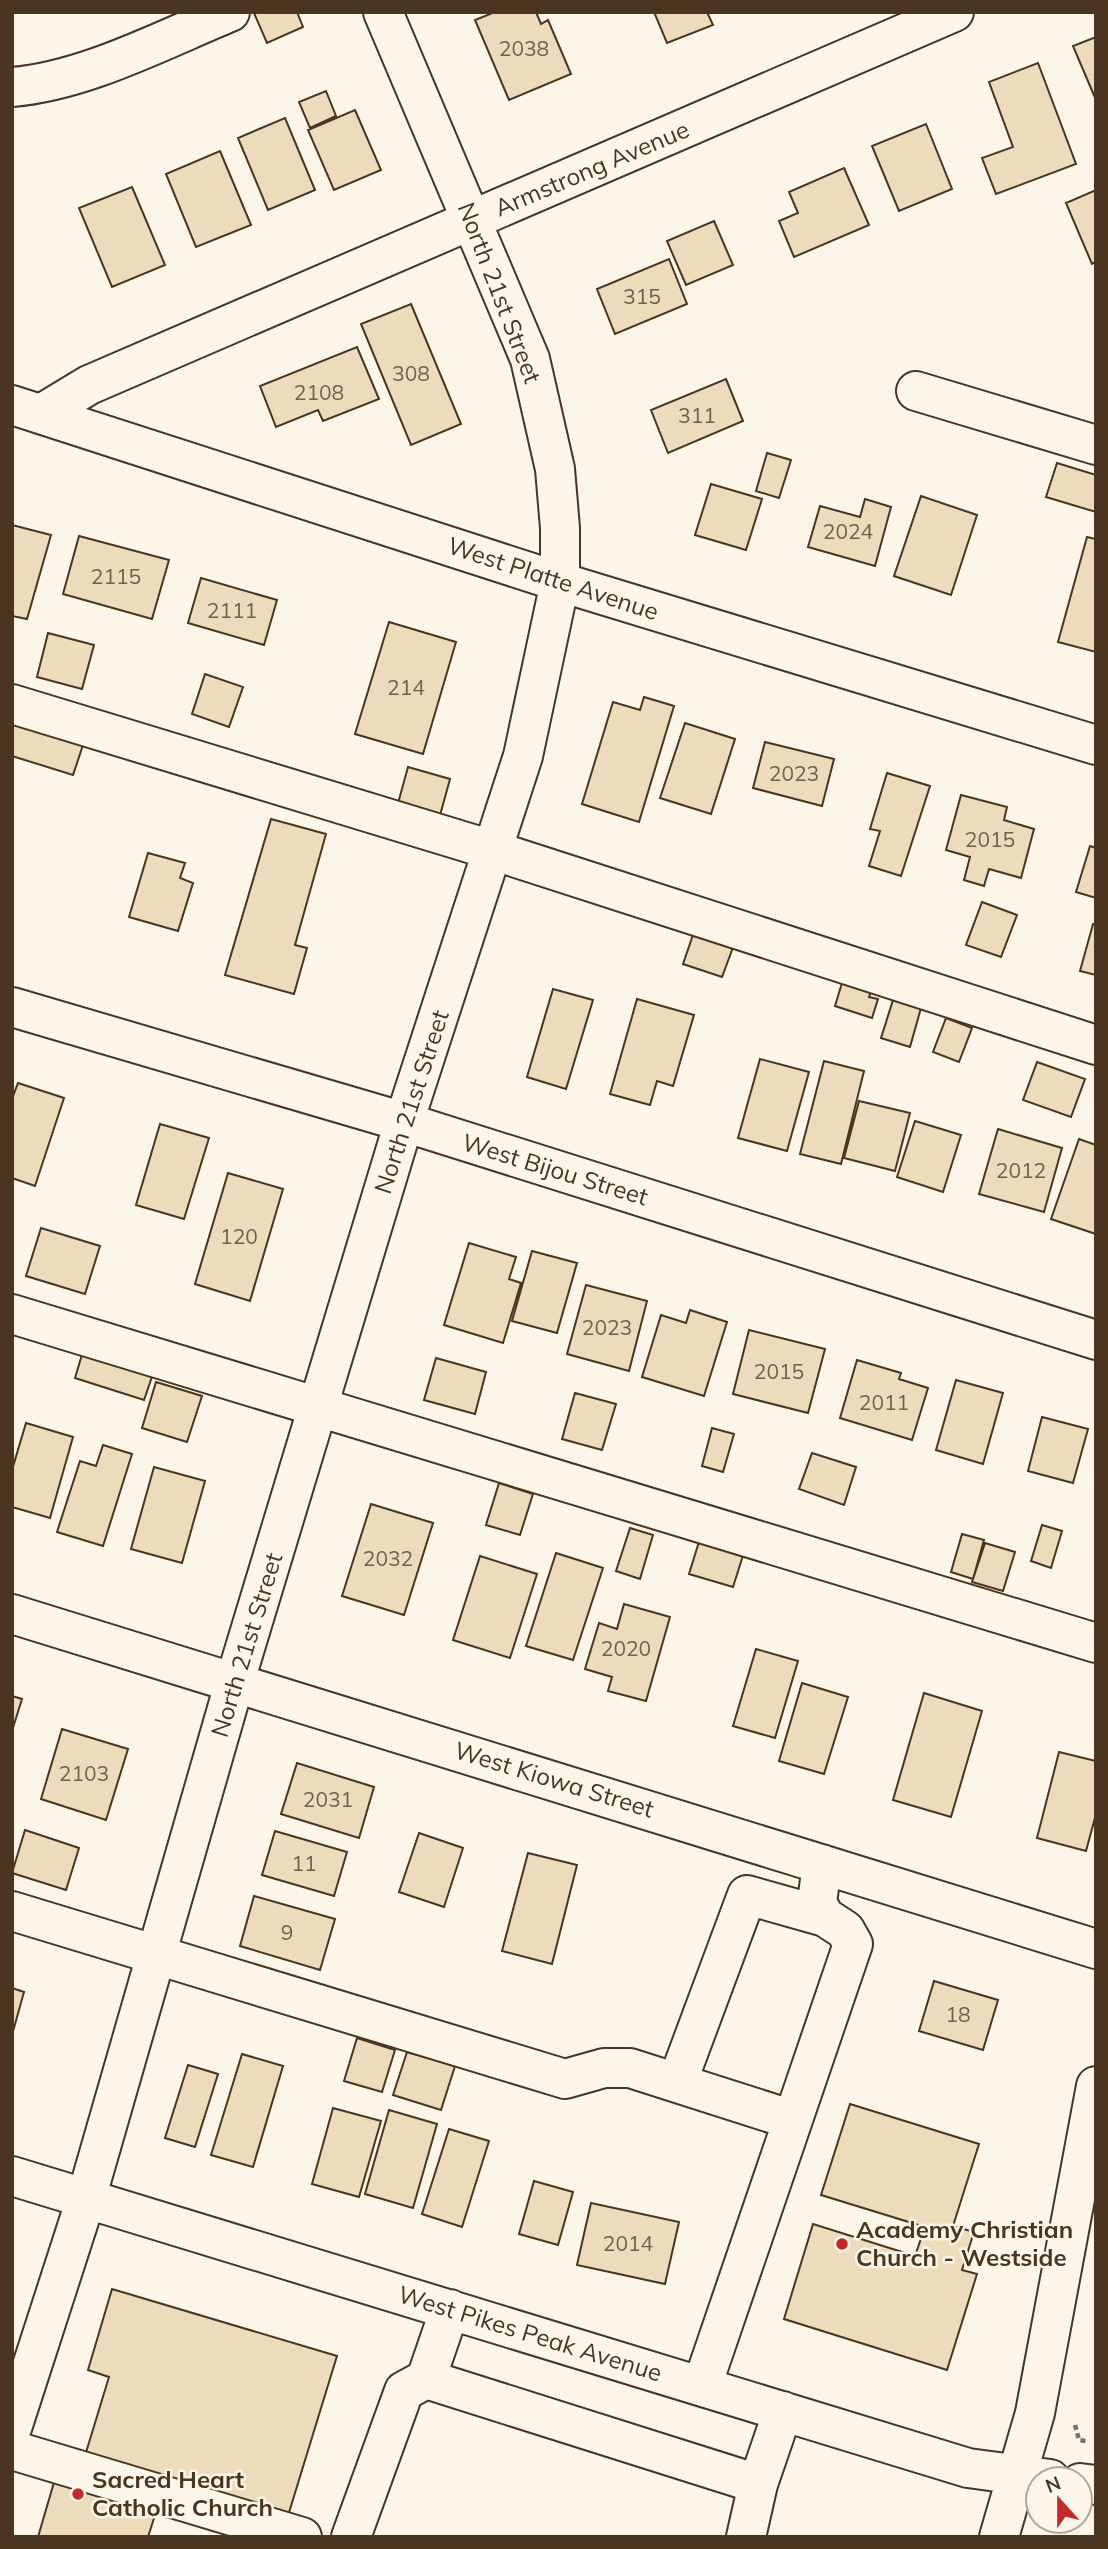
<svg xmlns="http://www.w3.org/2000/svg" width="1108" height="2549" viewBox="0 0 1108 2549" font-family="Mulish,sans-serif">
<style>
.building{fill:#ecdcbc;stroke:#4a3520;stroke-width:2}
.lines{fill:none;stroke-linecap:round;stroke-linejoin:round}
.minor-casing{stroke:#4a3520;stroke-width:42}
.major-casing{stroke:#4a3520;stroke-width:42}
.path{stroke:#7f6f5c;stroke-width:4.5;stroke-dasharray:5 3.5;stroke-linecap:butt}
.minor{stroke:#fbf6e9;stroke-width:38}
.major{stroke:#fbf6e9;stroke-width:38}
.poi-dot{fill:#c62828;stroke:#fbf6e9;stroke-width:2.5}
.labels{text-anchor:middle;stroke-width:5;stroke-linejoin:round;paint-order:stroke}
.number-label{font-size:21px;fill:#725f47}
.street-label{font-size:24px;fill:#4a3520;stroke:#fbf6e9}
.poi-label{font-size:24px;font-weight:bold;fill:#4a3520;stroke:#fbf6e9;text-anchor:start}
</style>
<rect width="100%" height="100%" fill="#fbf6e9"/>
<path class="building" d="M297,12L303,27L267,43L254,13Z
M495,12H536L541,24L548,20L571,74L509,100L475,20Z
M654,12H707L713,25L667,43Z
M1096,37V100L1073,46Z
M1038,63L1076,164L996,194L982,158L1013,147L989,82Z
M326,91L336,116L310,128L299,102Z
M355,110L381,170L334,190L308,130Z
M285,118L315,190L268,210L238,138Z
M926,124L952,189L899,211L872,146Z
M220,151L251,225L196,247L166,174Z
M844,168L869,225L794,257L779,221L798,213L789,192Z
M132,187L165,265L112,287L79,208Z
M1096,190V262L1092,264L1066,203Z
M714,221L733,265L686,285L667,241Z
M669,259L687,304L615,334L597,289Z
M411,304L461,424L411,445L361,324Z
M357,347L379,399L323,421L318,410L276,427L260,386Z
M726,379L743,421L668,453L651,410Z
M767,453L791,460L779,498L756,491Z
M1057,463L1096,475V512L1046,497Z
M711,484L762,499L746,550L695,535Z
M921,496L977,515L951,595L894,576Z
M865,499L891,507L875,566L808,547L820,506L860,517Z
M12,525L51,535L27,619L12,616Z
M79,536L169,560L152,619L63,594Z
M1087,537L1096,539V652L1058,642Z
M201,578L277,600L264,645L188,623Z
M389,622L456,642L423,754L355,734Z
M48,633L94,645L82,689L37,677Z
M205,674L243,687L229,727L192,714Z
M644,697L674,706L639,822L582,804L613,702L640,710Z
M12,715L85,739L73,775L12,756Z
M685,723L735,739L711,814L660,798Z
M765,742L834,759L822,806L753,788Z
M408,767L450,779L439,819L397,807Z
M887,773L930,786L901,876L869,866L880,831L870,829Z
M961,795L1007,807L1004,820L1034,829L1021,878L989,869L984,886L964,880L970,857L946,850Z
M271,819L326,834L295,945L307,948L294,994L225,975Z
M1090,846L1096,848V898L1076,892Z
M148,853L185,863L180,878L193,883L178,931L129,917Z
M982,902L1017,915L1001,957L966,945Z
M1093,924L1096,925V975L1080,971Z
M695,929L735,942L722,977L683,964Z
M845,973L874,983L869,997L878,999L872,1018L835,1006Z
M553,989L593,1000L566,1089L527,1077Z
M637,999L694,1015L673,1086L657,1081L650,1105L610,1094Z
M893,1000L921,1008L910,1047L881,1038Z
M946,1018L972,1028L959,1062L933,1052Z
M760,1059L809,1072L787,1151L738,1138Z
M824,1061L864,1071L841,1164L800,1154Z
M1037,1062L1085,1079L1071,1117L1023,1100Z
M18,1083L64,1098L35,1186L12,1178V1099Z
M859,1101L910,1113L895,1171L844,1158Z
M915,1121L961,1135L943,1192L897,1177Z
M160,1124L209,1138L184,1219L136,1205Z
M998,1129L1062,1148L1044,1212L979,1194Z
M1079,1139L1096,1145V1234L1051,1219Z
M228,1173L283,1189L250,1301L195,1284Z
M41,1228L100,1246L85,1294L26,1276Z
M469,1243L516,1257L509,1279L521,1283L503,1343L444,1325Z
M532,1251L577,1263L557,1333L512,1321Z
M586,1285L647,1301L629,1371L567,1354Z
M690,1310L727,1322L704,1396L642,1377L661,1315L686,1323Z
M749,1330L825,1349L808,1413L733,1394Z
M84,1348L154,1371L144,1400L75,1378Z
M436,1358L486,1372L475,1414L424,1400Z
M857,1360L901,1373L899,1379L928,1388L912,1440L840,1418Z
M956,1380L1003,1393L983,1464L936,1450Z
M156,1382L202,1396L187,1442L142,1428Z
M575,1393L616,1404L602,1450L562,1439Z
M1042,1417L1088,1429L1073,1483L1028,1471Z
M26,1423L73,1437L50,1518L12,1507V1470Z
M712,1428L734,1434L723,1472L702,1466Z
M103,1445L132,1454L103,1546L57,1532L80,1461L96,1466Z
M812,1453L856,1467L844,1505L799,1489Z
M154,1467L205,1481L182,1563L131,1549Z
M499,1483L533,1494L520,1535L486,1525Z
M371,1504L433,1523L404,1615L342,1596Z
M1042,1525L1062,1531L1051,1568L1031,1561Z
M630,1528L653,1535L640,1579L616,1571Z
M702,1532L746,1546L733,1587L689,1574Z
M962,1534L984,1540L973,1579L951,1572Z
M985,1543L1015,1552L1003,1591L972,1582Z
M556,1553L603,1568L573,1660L526,1646Z
M480,1556L537,1574L510,1658L453,1640Z
M624,1604L670,1617L646,1701L608,1691L612,1677L585,1669L599,1623L617,1629Z
M756,1649L798,1661L775,1738L733,1726Z
M802,1683L848,1697L824,1774L779,1761Z
M924,1693L982,1711L951,1817L893,1800Z
M12,1696L22,1699L12,1731Z
M62,1729L128,1749L106,1820L41,1799Z
M1059,1752L1096,1761V1814L1086,1851L1037,1838Z
M297,1763L374,1787L359,1838L281,1814Z
M25,1830L79,1848L66,1890L12,1873Z
M275,1831L347,1852L334,1896L262,1875Z
M419,1833L463,1848L444,1907L399,1892Z
M528,1853L577,1865L552,1964L502,1951Z
M254,1896L335,1919L320,1970L240,1946Z
M934,1981L998,2000L983,2050L919,2031Z
M12,1988L24,1992L12,2035Z
M357,2038L395,2050L382,2092L344,2081Z
M407,2052L455,2066L441,2110L393,2095Z
M242,2054L283,2066L253,2167L211,2155Z
M188,2065L218,2074L195,2147L165,2138Z
M850,2104L979,2144L953,2226L974,2232L962,2270L977,2274L947,2370L784,2319L813,2224L915,2256L925,2227L821,2195Z
M333,2108L381,2121L359,2197L312,2184Z
M389,2110L437,2124L413,2208L365,2194Z
M449,2129L489,2141L462,2227L422,2214Z
M534,2181L573,2192L558,2245L519,2234Z
M591,2203L679,2222L665,2284L577,2265Z
M112,2289L337,2356L287,2519L84,2459L109,2377L88,2370Z
M55,2479L157,2509L148,2537H38Z"/>
<g class="lines">
<defs>
<path id="minor" d="M12,87C85,81 162,40 230,12
M916,391L1096,445
M12,405L560,582L1096,745
M41,414L89,385L954,12
M12,704L492,850L1096,1045
M12,1007L404,1122L1096,1340
M12,1314L1096,1643
M12,1614L1096,1949
M12,1911L565,2079L604,2068H630L793,2120
M677,2083L747,1895L825,1917
M12,2176L968,2468L1050,2479
M450,2309L426,2379L758,2484L783,2411
M702,2386L853,1944L845,1930L825,1917L817,1903L822,1864
M12,2450L302,2537
M1080,2483L1096,2485
M351,2537L404,2391L426,2379
M746,2537L758,2484
M999,2537L1035,2413L1096,2086"/>
<path id="major" d="M12,2428L86,2199L235,1681L404,1122L523,756L560,582V528L555,469L530,359L383,12"/>
</defs>
<use href="#minor" class="minor-casing"/>
<use href="#major" class="major-casing"/>
<path class="path" d="M1075,2425L1079,2440L1086,2441"/>
<use href="#minor" class="minor"/>
<use href="#major" class="major"/>
</g>
<g class="poi-dot">
<circle cx="842" cy="2244" r="7"/>
<circle cx="78" cy="2494" r="7"/>
</g>
<g class="labels">
<g class="number-label">
<text x="524" y="56">2038</text>
<text x="642" y="304">315</text>
<text x="411" y="381">308</text>
<text x="319" y="400">2108</text>
<text x="697" y="423">311</text>
<text x="848" y="539">2024</text>
<text x="116" y="584">2115</text>
<text x="232" y="618">2111</text>
<text x="406" y="695">214</text>
<text x="794" y="781">2023</text>
<text x="990" y="847">2015</text>
<text x="1021" y="1178">2012</text>
<text x="239" y="1244">120</text>
<text x="607" y="1335">2023</text>
<text x="779" y="1379">2015</text>
<text x="884" y="1410">2011</text>
<text x="388" y="1566">2032</text>
<text x="626" y="1656">2020</text>
<text x="84" y="1781">2103</text>
<text x="328" y="1807">2031</text>
<text x="304" y="1871">11</text>
<text x="287" y="1940">9</text>
<text x="958" y="2022">18</text>
<text x="628" y="2251">2014</text>
</g>
<g class="street-label">
<text transform="translate(592 169) rotate(-23)" y="8">Armstrong Avenue</text>
<text transform="translate(499 293) rotate(69)" y="8">North 21st Street</text>
<text transform="translate(553 579) rotate(18)" y="8">West Platte Avenue</text>
<text transform="translate(412 1102) rotate(-72)" y="8">North 21st Street</text>
<text transform="translate(555 1170) rotate(17)" y="8">West Bijou Street</text>
<text transform="translate(247 1645) rotate(-73)" y="8">North 21st Street</text>
<text transform="translate(554 1780) rotate(17)" y="8">West Kiowa Street</text>
<text transform="translate(530 2334) rotate(17)" y="8">West Pikes Peak Avenue</text>
</g>
<g class="poi-label">
<text x="856" y="2238">Academy Christian<tspan x="856" dy="28">Church - Westside</tspan></text>
<text x="92" y="2488">Sacred Heart<tspan x="92" dy="28">Catholic Church</tspan></text>
</g>
</g>
<rect width="1108" height="2549" fill="none" stroke="#4a3520" stroke-width="28"/>
<g transform="translate(1059 2500) rotate(339)"><circle r="33" fill="#fbf6e9" stroke="#b4a999" stroke-width="2"/>
<path d="M0-5L12 26L0 18L-12 26Z" fill="#c62828"/>
<text y="-10" font-size="19" font-weight="bold" text-anchor="middle" fill="#4a3520">N</text>
</g>
</svg>
